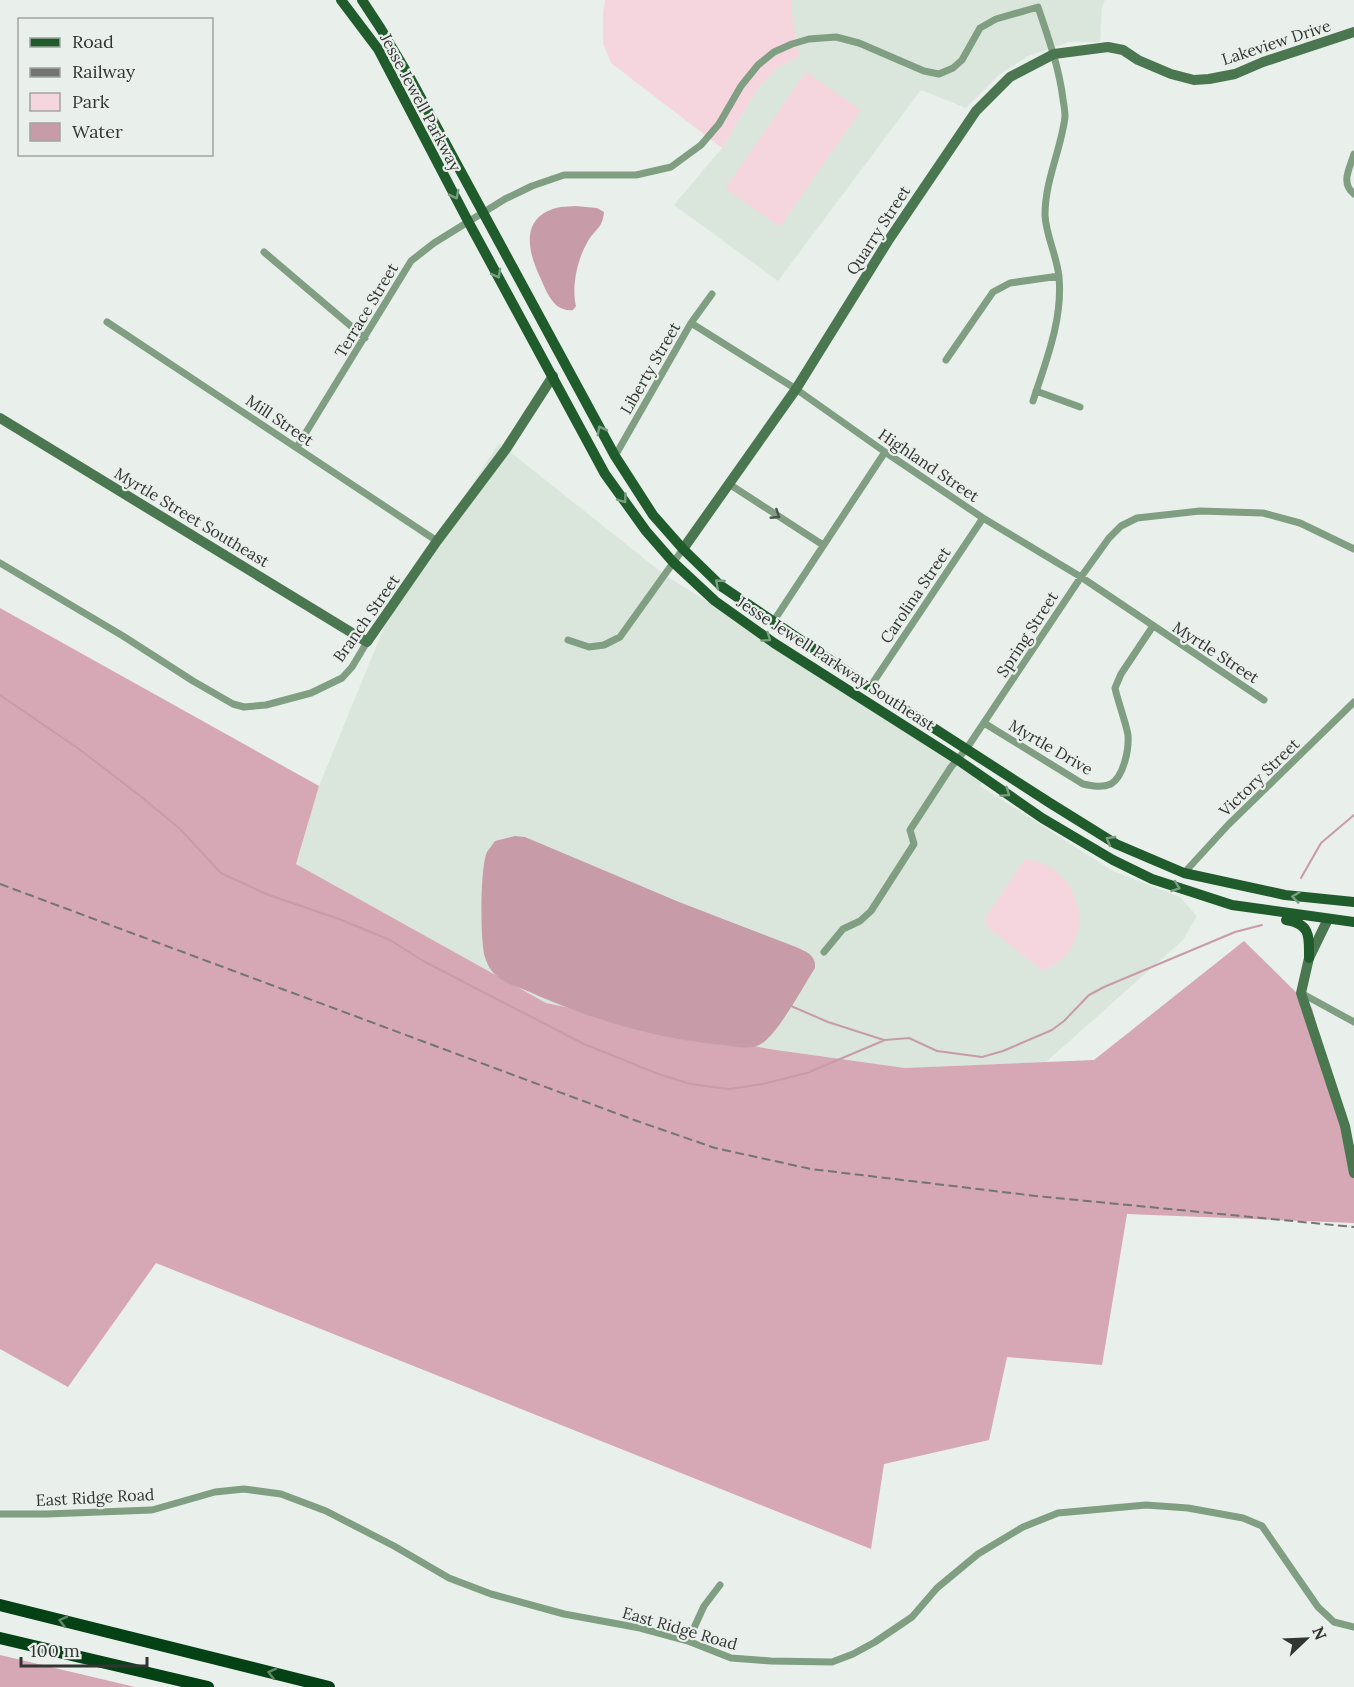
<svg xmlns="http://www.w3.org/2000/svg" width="1354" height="1687" viewBox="0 0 1354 1687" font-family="Lora,serif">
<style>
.built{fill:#dae6db}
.green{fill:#f5d5de}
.forest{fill:#d6a7b4}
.water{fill:#c89ba8}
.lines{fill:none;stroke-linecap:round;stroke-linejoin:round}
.stream{stroke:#c89ba8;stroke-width:2}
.street{stroke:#809e82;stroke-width:7}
.secondary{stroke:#4a774f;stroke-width:10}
.primary{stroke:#205b2b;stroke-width:10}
.highway{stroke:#044114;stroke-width:12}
.rail{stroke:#727572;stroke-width:2;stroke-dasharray:9 4.5;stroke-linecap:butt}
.oneway{stroke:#7a9e81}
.oneway2{stroke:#4a544b}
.oneway3{stroke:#60876a}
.labels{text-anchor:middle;stroke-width:4.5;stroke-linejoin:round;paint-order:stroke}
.street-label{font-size:16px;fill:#333533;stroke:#e9efea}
</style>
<rect width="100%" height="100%" fill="#e9efea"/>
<path class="built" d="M792,0H1105L1102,7L1100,42H1069L1028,56L1000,74L966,108L921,90L778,281L674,205L722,148L758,88L776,69L799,56L792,14Z
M499,443L666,576L987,775L980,786L1113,871L1180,897L1197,916L1183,940L1046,1062L905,1068L769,1049L546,1003L296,864L319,786L392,608Z"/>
<path class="green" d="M605,0H792V14L799,56L776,69L758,88L722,148L611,63L603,43V12Z
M806,72L861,110L780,227L725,188Z
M1025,859C1071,863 1097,920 1065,956C1059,963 1050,967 1042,970L986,926L985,918Z"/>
<path class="forest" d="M0,608L319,786L296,864L546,1003L769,1049L905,1068L1094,1060L1244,941L1312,1008L1354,1164V1223L1127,1214L1102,1365L1007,1357L989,1440L884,1464L871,1549L156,1263L68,1387L0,1349Z
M0,1655L135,1687H0Z"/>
<path class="water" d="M575,206L597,208L604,212C602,229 596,228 588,241C578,258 571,285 576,306L573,310C567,311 561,309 556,305C548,297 544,286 540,277C527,250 521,218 556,208C562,206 569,207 575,206Z
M515,836L525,837L679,902L796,947C807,952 816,955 815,968C804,985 776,1038 759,1045C748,1050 734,1046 723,1045C654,1039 588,1018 525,990C516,986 504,983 497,976C491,972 487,964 485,957C480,942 480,867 487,852C489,849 492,845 495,841Z"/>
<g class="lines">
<path class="stream" d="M0,695L79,749L139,795L179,828L221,873L266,894L339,919L390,940L425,962L584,1044L661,1075L691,1084L729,1089L763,1084L807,1073L885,1040L909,1038L937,1051L982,1057L1003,1051L1052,1030L1064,1021L1089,995L1104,987L1235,932L1262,925
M1301,878L1321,843L1354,815
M791,1006L828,1022L884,1040"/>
<path class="street" d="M1354,154C1350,168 1340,183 1354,194
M264,252L365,338
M107,322L437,541
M691,323L796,389L885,452L983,518L1081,577L1264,700
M946,360L993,292L1010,283L1059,276
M1036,391L1080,407
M297,447L411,261L434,243L505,199L532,186L564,175H636L671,167L701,145L719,124L741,86L758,65L774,52L792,44L809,39L836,37L859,43L924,71L939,74L953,68L962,60L980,28L996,19L1038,7C1048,37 1059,67 1063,99C1064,105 1065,111 1065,117C1061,150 1045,180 1045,215C1046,236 1057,256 1059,277C1063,319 1046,361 1033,401
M615,456L691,323L712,294
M729,484L823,545
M0,563L123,636L193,681L233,704L244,707L266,705L311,693L342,678L352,667L367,642
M773,622L885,452
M568,640L589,647L604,645L620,637L683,549
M870,687L983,518
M984,723L1083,784C1092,786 1102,788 1111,784C1124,776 1129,749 1128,735C1126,723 1118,702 1115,688L1121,674L1153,626
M1184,873L1228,825L1354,702
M824,952L843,929L860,921L871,911L914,844L910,830L951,767L967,748L1081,577L1109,538L1121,526L1137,518L1200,511L1263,513L1300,523L1354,549
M1301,993L1354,1022
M0,1514H47L152,1510L215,1492L244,1489L281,1494L326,1511L394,1546L449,1578L491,1594L564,1614L640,1628L688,1641L731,1658L771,1661L832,1662L853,1654L875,1642L912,1617L937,1588L978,1554L1023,1527L1058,1513L1146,1505L1188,1508L1243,1518L1262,1526L1318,1607L1334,1622L1354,1627
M688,1641L704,1606L720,1585"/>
<path class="secondary" d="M0,418L367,642L437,541L506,449L553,376
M683,549L796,389L888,241L976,111L1010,77L1054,54L1108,47L1123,50L1138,60L1171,74L1194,80L1209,79L1235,74L1263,62L1354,32
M1328,919L1309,958L1301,993L1345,1126L1354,1173"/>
<path class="primary" d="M341,0L378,49L469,223L605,474L646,531L673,562L715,601L774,643L958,760L1042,818L1113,860L1152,879L1232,905L1354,922
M362,0L381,29L409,76L615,456L653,515L683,549L721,586L870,687L1050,803L1116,844L1184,873L1285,895L1354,902
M1286,920C1311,924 1309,936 1309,958"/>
<path class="highway" d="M0,1605L329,1687
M0,1638L208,1687"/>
<path class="rail" d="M0,884L637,1121L715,1148L811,1169L1036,1196L1354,1227"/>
</g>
<defs><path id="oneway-chevron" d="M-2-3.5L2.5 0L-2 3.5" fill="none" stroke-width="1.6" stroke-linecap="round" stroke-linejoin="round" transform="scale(1.5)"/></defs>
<g class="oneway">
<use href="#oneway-chevron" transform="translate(455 195) rotate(63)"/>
<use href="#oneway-chevron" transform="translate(497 274) rotate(61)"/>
<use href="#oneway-chevron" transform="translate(601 430) rotate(-118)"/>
<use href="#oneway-chevron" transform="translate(623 499) rotate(54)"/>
<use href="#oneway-chevron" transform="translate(719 583) rotate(-139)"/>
<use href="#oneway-chevron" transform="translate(767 638) rotate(35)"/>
<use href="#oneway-chevron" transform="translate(1006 793) rotate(35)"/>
<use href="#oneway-chevron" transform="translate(1110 840) rotate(-150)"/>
<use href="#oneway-chevron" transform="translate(1176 887) rotate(20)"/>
<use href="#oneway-chevron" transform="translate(1296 897) rotate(-173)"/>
</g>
<use class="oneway2" href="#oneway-chevron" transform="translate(776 515) rotate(33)"/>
<g class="oneway3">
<use href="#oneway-chevron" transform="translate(63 1621) rotate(-166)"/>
<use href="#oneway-chevron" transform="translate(272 1673) rotate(-166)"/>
</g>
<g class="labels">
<g class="street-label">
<text transform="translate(1276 42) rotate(-18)" y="6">Lakeview Drive</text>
<text transform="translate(421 102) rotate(62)" y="6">Jesse Jewell Parkway</text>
<text transform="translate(878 230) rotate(-57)" y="6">Quarry Street</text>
<text transform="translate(366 310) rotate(-59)" y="6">Terrace Street</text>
<text transform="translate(650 368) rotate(-60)" y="6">Liberty Street</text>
<text transform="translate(280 420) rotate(34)" y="6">Mill Street</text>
<text transform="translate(929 465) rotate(34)" y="6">Highland Street</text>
<text transform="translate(192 517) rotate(31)" y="6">Myrtle Street Southeast</text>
<text transform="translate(915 595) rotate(-56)" y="6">Carolina Street</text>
<text transform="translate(366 618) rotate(-55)" y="6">Branch Street</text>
<text transform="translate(1027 634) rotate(-57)" y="6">Spring Street</text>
<text transform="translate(1216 652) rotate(33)" y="6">Myrtle Street</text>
<text transform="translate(836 663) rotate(33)" y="6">Jesse Jewell Parkway Southeast</text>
<text transform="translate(1051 747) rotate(30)" y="6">Myrtle Drive</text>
<text transform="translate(1259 777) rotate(-44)" y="6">Victory Street</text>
<text transform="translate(95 1497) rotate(-3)" y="6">East Ridge Road</text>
<text transform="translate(680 1628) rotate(16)" y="6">East Ridge Road</text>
</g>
</g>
<rect x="18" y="18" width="195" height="138" fill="#e9efea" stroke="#a0a5a1" stroke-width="1.5"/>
<rect x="30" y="38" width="30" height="9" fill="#205b2b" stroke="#a0a5a1" stroke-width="1.5"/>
<text x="72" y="48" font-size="18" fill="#333533">Road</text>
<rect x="30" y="68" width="30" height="9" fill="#727572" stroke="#a0a5a1" stroke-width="1.5"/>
<text x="72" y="78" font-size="18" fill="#333533">Railway</text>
<rect x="30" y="93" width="30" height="18" fill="#f5d5de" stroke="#a0a5a1" stroke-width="1.5"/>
<text x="72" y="108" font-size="18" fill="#333533">Park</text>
<rect x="30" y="123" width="30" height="18" fill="#c89ba8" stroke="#a0a5a1" stroke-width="1.5"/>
<text x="72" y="138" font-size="18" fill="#333533">Water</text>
<g transform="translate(1306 1639) rotate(67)" stroke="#e9efea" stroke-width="4.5" paint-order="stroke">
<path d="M0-4.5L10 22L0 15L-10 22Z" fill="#333533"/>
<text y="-9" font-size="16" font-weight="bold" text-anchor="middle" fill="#333533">N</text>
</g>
<path d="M21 1657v9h126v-9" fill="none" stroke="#333533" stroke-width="3"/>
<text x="30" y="1657" font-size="18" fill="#333533" stroke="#e9efea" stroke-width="4.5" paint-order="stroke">100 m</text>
</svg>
